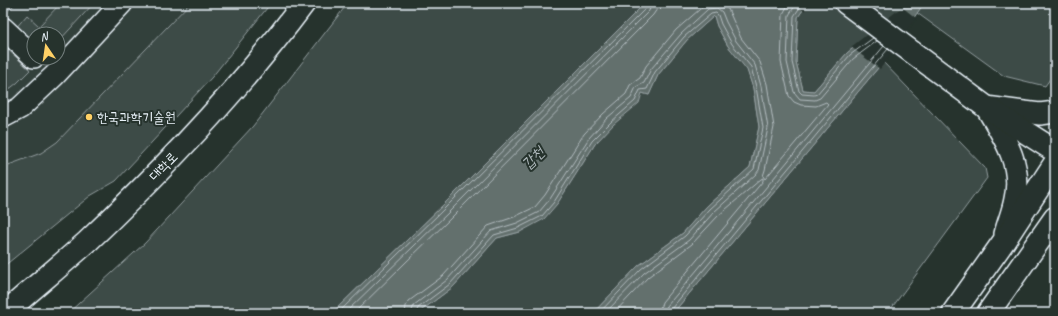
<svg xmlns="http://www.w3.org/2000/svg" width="1058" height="316" viewBox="0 0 1058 316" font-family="Caveat,'Poor Story',sans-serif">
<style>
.built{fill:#333f3a;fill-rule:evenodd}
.green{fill:#3e4b47;stroke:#939ea0}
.water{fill:#636f6d;stroke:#98a3a5}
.pier{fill:#26332d}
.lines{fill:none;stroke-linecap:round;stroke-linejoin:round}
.shore{stroke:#b3bdc0;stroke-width:1}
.minor-casing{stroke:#e8f1f8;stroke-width:24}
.major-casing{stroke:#e8f1f8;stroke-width:25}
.minor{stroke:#26332d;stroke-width:21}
.major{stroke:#26332d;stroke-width:22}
.poi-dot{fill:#ffd166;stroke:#26332d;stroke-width:1.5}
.labels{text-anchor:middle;stroke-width:4;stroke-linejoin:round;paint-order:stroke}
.poi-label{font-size:14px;fill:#e8f1f8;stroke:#26332d;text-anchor:start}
.street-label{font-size:14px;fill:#e8f1f8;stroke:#26332d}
.water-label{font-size:15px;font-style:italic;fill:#b3bdc0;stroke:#26332d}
</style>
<rect width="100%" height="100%" fill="#26332d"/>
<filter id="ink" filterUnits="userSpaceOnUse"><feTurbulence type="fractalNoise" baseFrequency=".025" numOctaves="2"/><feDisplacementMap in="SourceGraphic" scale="8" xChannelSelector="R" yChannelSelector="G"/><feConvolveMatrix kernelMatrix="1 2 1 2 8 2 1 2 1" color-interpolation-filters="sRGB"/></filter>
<g filter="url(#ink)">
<path class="built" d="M3,3H271L212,77L116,181L90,196L3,267ZM34,34H58V58H34Z"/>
<path class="green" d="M3,3L15,4L3,16Z
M61,3H94L58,42V34H34V45L15,29L27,15L39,26Z
M190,3H271L212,77L116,181L90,196L3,267V167L41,153L57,142Z
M348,3H645L443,205L332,313H68L145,243L253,126Z
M808,3H910L847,53L814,91L803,90L796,62L798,17Z
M924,3H1055V72L1045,86L1004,76L917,13Z
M714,16L717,26L728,46L747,69L753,88L759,127L750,167L707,206L683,233L638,266L595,311L596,313H418L453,287L497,238L520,232L557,204L595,144L642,93L649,95L658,75L687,40Z
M3,45L30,70L17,83L3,94Z
M883,62L985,168L987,178L888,313H673Z"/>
<path class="water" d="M645,3H808L798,17L796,62L803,90L814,91L847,53L910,3H924L888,56L673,313H596L595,311L638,266L683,233L707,206L750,167L759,127L753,88L747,70L728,46L717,26L714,16L687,40L658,75L649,95L642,93L639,103L614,124L595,144L557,204L544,219L520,232L497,238L453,287L418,313H332L443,205Z"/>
<path class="pier" d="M793,3H810L804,11Z
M902,7L916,18L889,57L880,69L851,47Z"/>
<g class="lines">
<path class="shore" d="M720,3L728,9L741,38L760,62L767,84L774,127L765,170L763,176L765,179L828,104L826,102L816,106L801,105L794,102L789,96L781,62L783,14L789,3
M797,3L789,15L787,62L794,92L800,99L815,100L820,98L853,59L877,41
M803,3L794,16L792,62L799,91L802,94L814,95L817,94L850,55L873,38
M338,313L445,208L646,8L647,3
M345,313L449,212L649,11L652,3
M354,313L453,216L653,15L657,9L658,3
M405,313L406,306L409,301L443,276L488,226L514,217L535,207L545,195L584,134L603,114L626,94L630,85L640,78L646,66L676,30L707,3
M411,313L414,305L447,280L491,231L517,223L539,212L550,199L589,138L607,118L631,98L636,87L644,83L651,69L681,34L708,9L717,8L722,12L726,22L736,41L755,65L761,86L768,128L759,170L756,174L714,212L689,240L644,273L605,313
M416,313L418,308L450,284L494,235L518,228L542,216L554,202L592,141L611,122L635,101L640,90L647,89L655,72L684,37L711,14L716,13L718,15L721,24L732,44L751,67L756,87L763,128L754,169L710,209L685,236L641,269L599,313
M614,313L648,277L692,244L718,216L761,179L763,178V181L662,302L659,313
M665,313L667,306L884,46
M670,313L671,309L888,49"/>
<defs>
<path id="minor" d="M3,28L34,57
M986,107C1003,136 1023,164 1015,199C1013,211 1008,222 1005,234
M986,107L1040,114L1055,112
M3,117L20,108L54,76L122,3"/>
<path id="major" d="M846,3L986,107L1055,151
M5,313C32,289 60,266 87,242C165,168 240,89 304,3
M953,313L1004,241L1055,163
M988,313L1055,218"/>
</defs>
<use href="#minor" class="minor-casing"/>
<use href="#major" class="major-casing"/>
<use href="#minor" class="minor"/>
<use href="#major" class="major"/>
</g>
</g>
<circle class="poi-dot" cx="89" cy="117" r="4"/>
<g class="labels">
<g class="poi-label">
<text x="97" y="122">한국과학기술원</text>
</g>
<g class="street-label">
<text transform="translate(163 166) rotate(-46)" y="5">대학로</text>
</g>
<g class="water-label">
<text transform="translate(533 158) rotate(-44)" y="5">갑천</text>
</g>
</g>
<rect width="1058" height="316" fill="none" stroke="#26332d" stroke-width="16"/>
<rect x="8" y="8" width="1042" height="300" fill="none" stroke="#e8f1f8" stroke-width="1.5" filter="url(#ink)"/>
<g transform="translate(46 46) rotate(347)"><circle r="19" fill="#26332d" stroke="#747f7e"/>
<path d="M0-3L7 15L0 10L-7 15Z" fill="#ffd166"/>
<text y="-6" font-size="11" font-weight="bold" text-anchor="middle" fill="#e8f1f8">N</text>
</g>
</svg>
